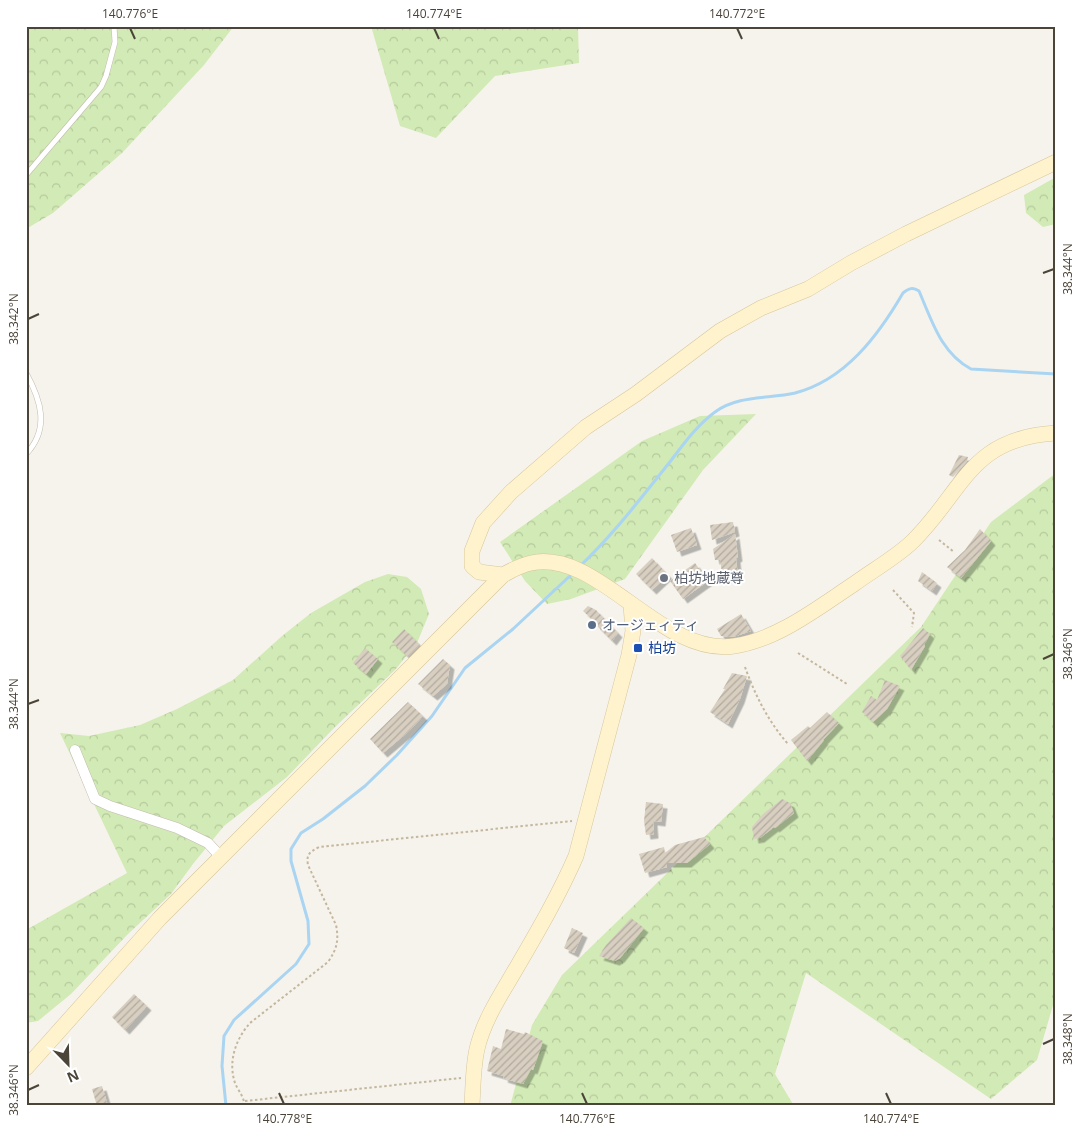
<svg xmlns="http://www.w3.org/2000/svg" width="1082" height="1132" viewBox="0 0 1082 1132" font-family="'Open Sans','Noto Sans JP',sans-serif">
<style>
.forest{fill:url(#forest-crowns)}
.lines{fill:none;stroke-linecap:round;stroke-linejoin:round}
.stream{stroke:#a9d4f2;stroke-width:3}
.building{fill:url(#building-hatch);filter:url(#shadow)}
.lane-casing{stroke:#c2bbae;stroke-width:6}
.street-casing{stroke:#c2bbae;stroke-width:11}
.secondary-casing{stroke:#d6c79b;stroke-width:16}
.path{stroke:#c4b79f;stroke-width:2;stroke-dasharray:2.5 2.5;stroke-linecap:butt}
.lane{stroke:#fff;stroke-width:5}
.street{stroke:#fff;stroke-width:10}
.secondary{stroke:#fff3cd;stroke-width:15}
.ticks{fill:none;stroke:#4b4439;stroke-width:2}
.worship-dot{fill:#6b7280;stroke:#fff;stroke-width:2}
.service-dot{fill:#5c6f8a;stroke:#fff;stroke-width:2}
.transit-dot{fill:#1a4fb4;stroke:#fff;stroke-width:2}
.labels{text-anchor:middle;stroke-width:4;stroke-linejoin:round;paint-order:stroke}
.worship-label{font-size:14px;fill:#5b616d;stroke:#fff;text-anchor:start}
.service-label{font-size:14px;fill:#4e5e75;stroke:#fff;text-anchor:start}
.transit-label{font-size:14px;fill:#164399;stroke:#fff;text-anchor:start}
.neatline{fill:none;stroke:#4b4439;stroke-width:2}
.ticks-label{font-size:12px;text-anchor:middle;fill:#4b4439}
</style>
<defs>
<pattern id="forest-crowns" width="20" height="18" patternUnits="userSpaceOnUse" patternTransform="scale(1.25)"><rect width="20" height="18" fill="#d2eab5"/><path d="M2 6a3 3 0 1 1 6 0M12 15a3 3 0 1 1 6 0" fill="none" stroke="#b6ca9c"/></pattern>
<pattern id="building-hatch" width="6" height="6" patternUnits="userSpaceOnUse" patternTransform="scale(1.25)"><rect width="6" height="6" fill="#d8cfc1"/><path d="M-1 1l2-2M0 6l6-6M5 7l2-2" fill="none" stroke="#b1aa9e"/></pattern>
<filter id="shadow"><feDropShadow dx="4.5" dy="4.5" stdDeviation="0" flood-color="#0004"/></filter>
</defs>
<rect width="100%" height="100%" fill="#f6f3ec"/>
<path class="forest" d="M26,26H234L204,65L122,153L53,213L26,229Z
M371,26H578L579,63L495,76L436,138L400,126Z
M1056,177V224L1043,227L1026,213L1024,195Z
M756,414L703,470L625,579L571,599L547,604L525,581L500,542L642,441L700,416Z
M1056,473V995L1037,1060L991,1099L806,973L775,1074L794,1106H510L532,1025L562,975L921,627L991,522Z
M388,574L407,577L421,589L429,614L417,643L395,670L334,728L287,777L224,826L193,864L171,894L128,934L71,994L38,1021L26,1023V930L127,873L60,733L89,736L140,725L177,709L233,680L282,636L311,613L365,582Z"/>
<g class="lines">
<path class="stream" d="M580,566C613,535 641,498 669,463C683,445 696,426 715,412C738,395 768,399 795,393C845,380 878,336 903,293C909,288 913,287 919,291C932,321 941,353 971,369L1056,374
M226,1106L222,1066L224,1036L234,1020L296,964L309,944L308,921L291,861V849L301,833L323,819L365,786L397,755L432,716L465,668L513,629L572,574"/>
</g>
<path class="building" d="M959,455L968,457L967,461L953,477L949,475Z
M733,522L735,532L712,540L710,525Z
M691,528L697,545L677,552L671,535Z
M980,529L991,541L961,578L947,567L965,550Z
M735,534L738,557L736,558L738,577L723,579L720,560H715L713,549Z
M652,558L668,575L652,590L636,574Z
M695,563L708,581L683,599L670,581Z
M922,572L937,583L932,591L918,581Z
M588,606L596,610L618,633L612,641L596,625L597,624L583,611Z
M741,614L751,631L733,637L721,636L717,629Z
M923,628L930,634L924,645L925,646L911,670L900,656Z
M404,629L420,645L408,657L392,642Z
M365,648L378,659L366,674L353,663Z
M443,659L450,665L447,684L433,696L418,684Z
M732,673L747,676L740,699L728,724L710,712L725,689H723Z
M885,680L900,686L887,709L873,722L862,712L871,696L877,700Z
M408,702L423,716L408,732L383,753L370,739Z
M827,712L839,723L823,740H824L807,761L791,740L808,726L810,728Z
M782,799L790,803L794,813L775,828L774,827L760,838L754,839L752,827L763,814Z
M646,802L663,804L661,822L653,821L654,834L646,835L644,821Z
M704,837L710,844L687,863H667V867L645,873L639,854L664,847L665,853L675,845Z
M631,918L644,928L620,958L615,961L599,956L606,945Z
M572,928L583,933L574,953L564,948Z
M134,994L147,1006L125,1030L112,1017Z
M506,1029L524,1034L525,1032L543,1041L533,1070L531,1069L523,1084L503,1078L504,1076L487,1071L493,1046L501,1049Z
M102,1086L108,1106H97L92,1089Z"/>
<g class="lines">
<defs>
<path id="lane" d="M26,175L101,87L106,76L115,42L114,26
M26,373C41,400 50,429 26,454"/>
<path id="street" d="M75,750L95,799L110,806L177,828L208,843L220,856"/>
<path id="secondary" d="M503,575L479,572L472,566V551L483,523L511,492L586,427L636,394L720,331L761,308L808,289L851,263L906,234L1056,162
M26,1068L160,918L503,575C512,570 521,565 531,563C598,548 661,657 734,646C777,640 819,607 854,584C873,570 895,558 912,542C964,491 969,438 1056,433
M472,1106C473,1087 473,1067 477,1049C484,1019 502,993 517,967C538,931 559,895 576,856L629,655L633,631L631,605"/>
</defs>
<use href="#lane" class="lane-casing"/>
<use href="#street" class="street-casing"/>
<use href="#secondary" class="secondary-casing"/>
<path class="path" d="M939,540L954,552
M893,590L914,613L912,627
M798,653L847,684
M745,667C755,695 768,721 788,744
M245,1101L461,1078
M244,1106C245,1097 238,1091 235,1083C228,1062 235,1040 250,1023L328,962C337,949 339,940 336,925L308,865C306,854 310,852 319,847L572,821"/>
<use href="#lane" class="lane"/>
<use href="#street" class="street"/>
<use href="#secondary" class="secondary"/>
</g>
<path class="ticks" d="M130,28L135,39M434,28L439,39M737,28L742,39M1043,273L1054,269M28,319L39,314M1043,659L1054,654M28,704L39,700M1043,1044L1054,1039M28,1090L39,1085M279,1093L284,1104M582,1093L587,1104M886,1093L891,1104"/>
<circle class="worship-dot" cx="664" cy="578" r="5"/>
<circle class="service-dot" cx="592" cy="625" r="5"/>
<rect class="transit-dot" x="633" y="643" width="10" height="10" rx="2.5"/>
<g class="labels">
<g class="worship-label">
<text x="674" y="583">柏坊地蔵尊</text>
</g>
<g class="service-label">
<text x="602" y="630">オージェィティ</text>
</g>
<g class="transit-label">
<text x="648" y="653">柏坊</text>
</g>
</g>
<rect width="1082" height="1132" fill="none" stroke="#ffffff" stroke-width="55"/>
<g transform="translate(68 1064) rotate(157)" stroke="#ffffff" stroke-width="4" paint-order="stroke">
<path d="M0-4L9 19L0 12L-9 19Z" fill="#4b4439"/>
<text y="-8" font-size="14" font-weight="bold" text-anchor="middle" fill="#4b4439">N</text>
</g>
<rect x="28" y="28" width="1026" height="1076" class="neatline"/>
<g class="ticks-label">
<text x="130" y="18">140.776°E</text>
<text x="434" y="18">140.774°E</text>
<text x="737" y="18">140.772°E</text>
<text transform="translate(1068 269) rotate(-90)" y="4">38.344°N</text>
<text transform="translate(14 319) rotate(-90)" y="4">38.342°N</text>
<text transform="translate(1068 654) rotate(-90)" y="4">38.346°N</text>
<text transform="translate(14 704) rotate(-90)" y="4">38.344°N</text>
<text transform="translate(1068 1039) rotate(-90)" y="4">38.348°N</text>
<text transform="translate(14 1090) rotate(-90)" y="4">38.346°N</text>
<text x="284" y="1123">140.778°E</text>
<text x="587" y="1123">140.776°E</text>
<text x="891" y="1123">140.774°E</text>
</g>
</svg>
